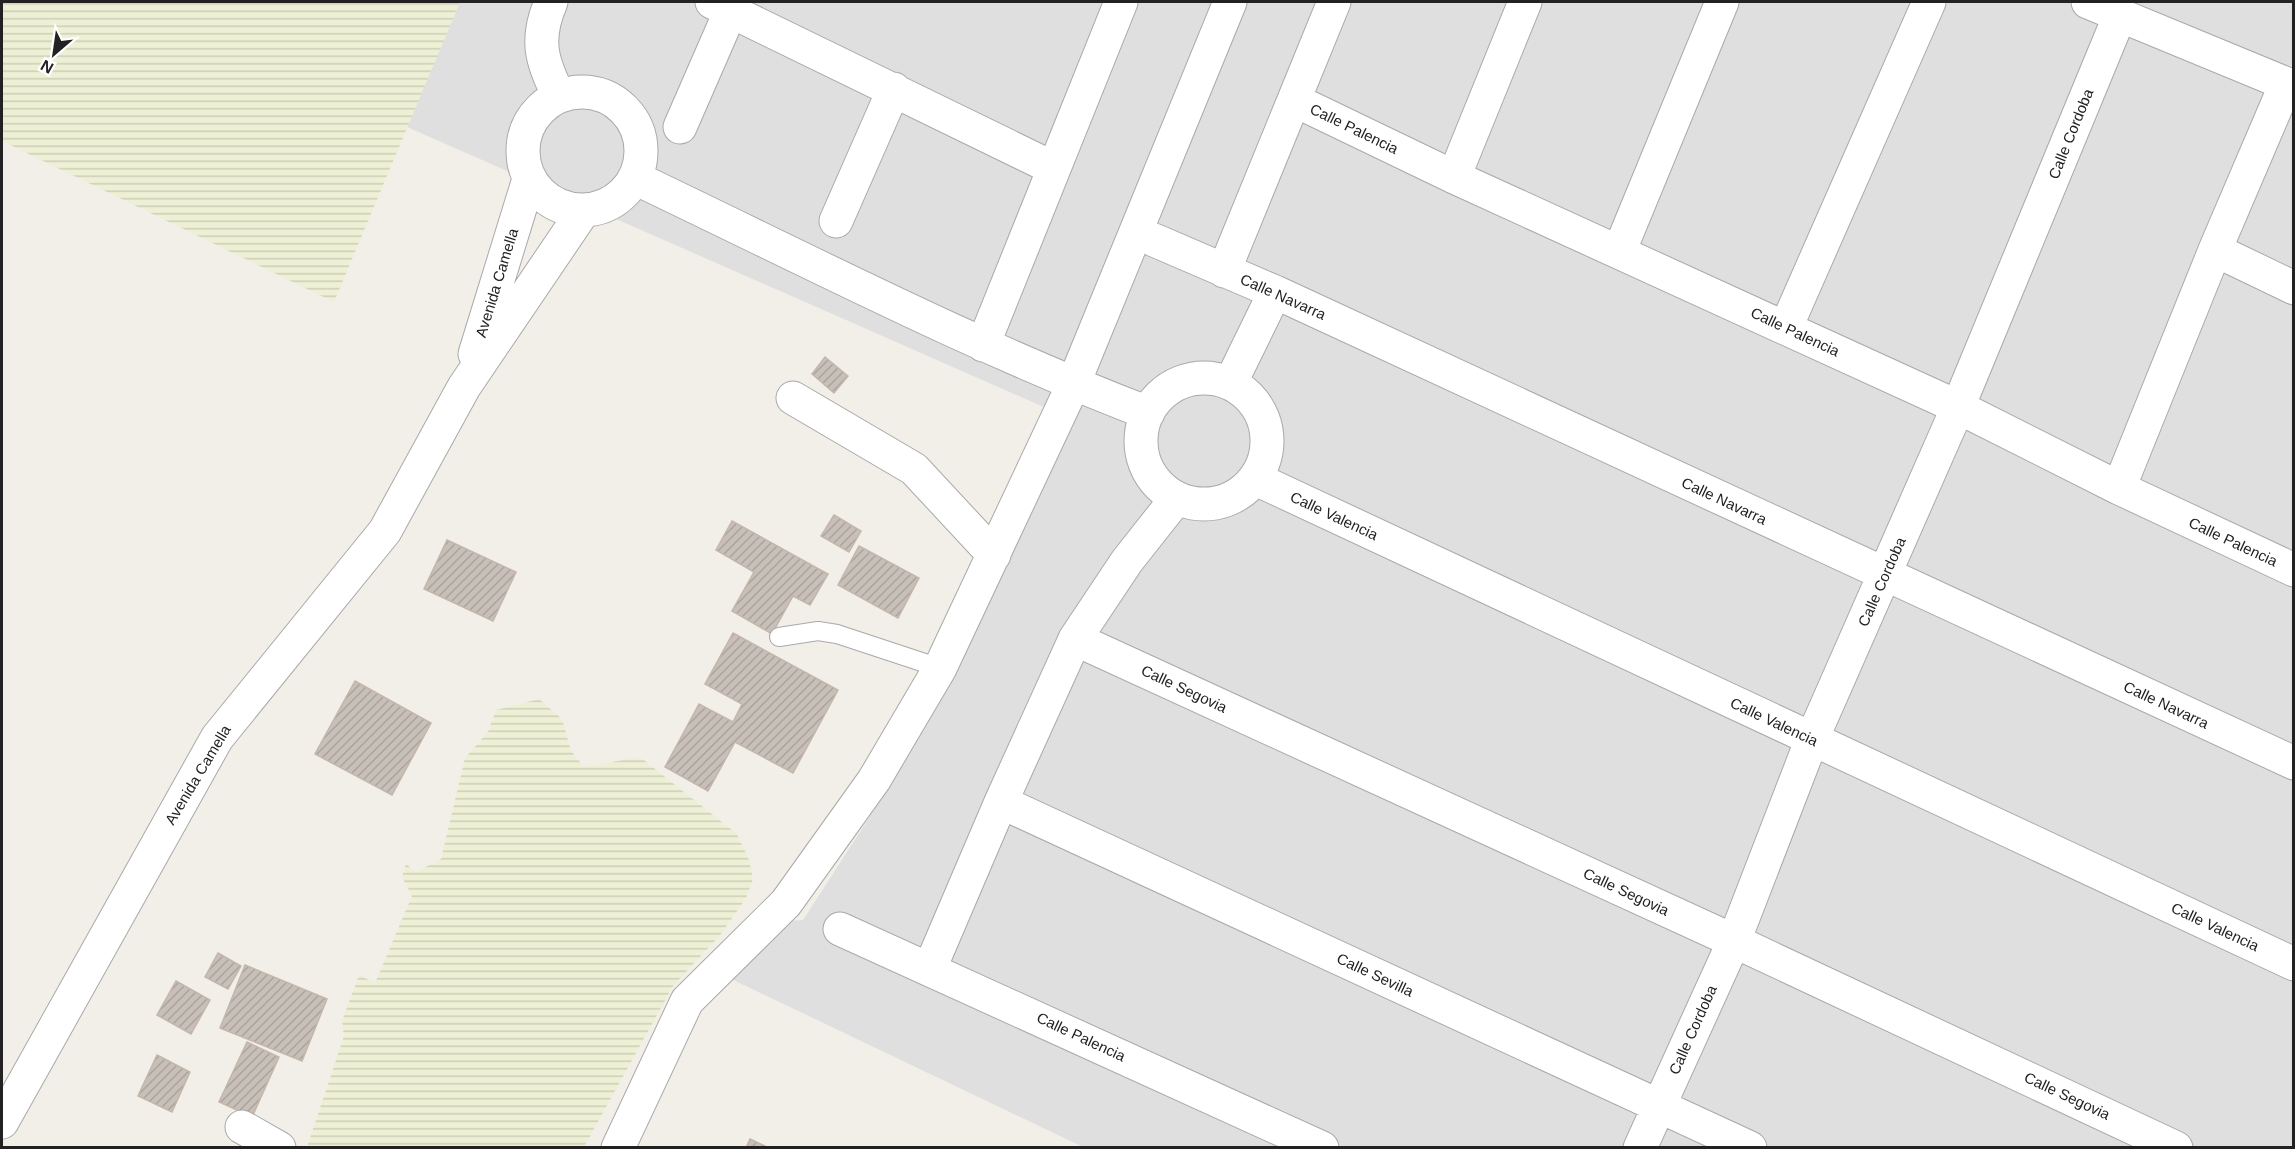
<svg xmlns="http://www.w3.org/2000/svg" width="2295" height="1149" viewBox="0 0 2295 1149" font-family="Arial,sans-serif">
<style>
.residential{fill:#e0dfdf}
.farmland{fill:url(#farmland-rules)}
.building{fill:url(#building-hatch);stroke:#c4b6ab;stroke-width:1.5}
.lines{fill:none;stroke-linecap:round;stroke-linejoin:round}
.service-casing{stroke:#a9a9a9;stroke-width:20}
.minor-casing{stroke:#a9a9a9;stroke-width:35}
.service{stroke:#fff;stroke-width:18}
.minor{stroke:#fff;stroke-width:33}
.labels{text-anchor:middle;stroke-width:5;stroke-linejoin:round;paint-order:stroke}
.street-label{font-size:15px;fill:#222;stroke:#fff}
</style>
<defs>
<pattern id="farmland-rules" width="6" height="5" patternUnits="userSpaceOnUse" patternTransform="scale(1.5)"><rect width="6" height="5" fill="#eef0d5"/><path d="M0 2.5h6" fill="none" stroke="#ccceb7"/></pattern>
<pattern id="building-hatch" width="6" height="6" patternUnits="userSpaceOnUse" patternTransform="scale(1.5)"><rect width="6" height="6" fill="#c7bfb8"/><path d="M-1 1l2-2M0 6l6-6M5 7l2-2" fill="none" stroke="#aba49e"/></pattern>
</defs>
<rect width="100%" height="100%" fill="#f2efe9"/>
<path class="residential" d="M460,2H2293V1147H1083L725,976L774,922L803,920L893,781L1071,419L407,127Z"/>
<path class="farmland" d="M2,2H460L334,302L2,141Z
M539,699L562,719L571,751L584,767L640,757L737,834L749,860L753,879L746,898L721,934L673,986L584,1147H307L344,1036L342,1021L359,975L375,983L412,896L402,877L406,864L416,872L441,859L465,758L488,732L496,710Z"/>
<path class="building" d="M825,357L848,376L834,393L812,374Z
M834,515L861,531L849,552L821,536Z
M732,521L828,574L810,605L793,596L772,634L732,611L754,572L716,550Z
M447,540L516,572L493,621L424,589Z
M859,546L919,578L898,618L838,585Z
M733,633L838,690L793,773L735,742L708,791L665,767L699,704L733,722L742,704L705,684Z
M355,681L431,723L392,795L315,754Z
M218,953L241,966L228,989L205,977Z
M245,965L327,999L302,1061L220,1028Z
M176,981L210,1000L191,1034L157,1015Z
M247,1042L279,1057L252,1117L219,1102Z
M157,1055L190,1072L172,1112L138,1096Z
M750,1139L769,1148H746Z"/>
<g class="lines">
<defs>
<path id="service" d="M779,637L818,631L837,634L940,668"/>
<path id="minor" d="M551,2C535,39 541,61 559,96
M712,2L1053,168
M2088,2L2294,87
M523 151a59 59 0 1 1 118 0a59 59 0 1 1-118 0Z
M1294,100L1454,177L1958,407L2119,488L2294,570
M680,127L731,10
M1454,177L1525,2
M635,178C805,259 972,346 1148,413
M836,221L894,89
M1154,240L1275,292L2294,763
M2215,250L2294,288
M1619,252L1722,2
M1224,271L1334,2
M1786,327L1929,2
M983,345L1121,2
M475,354L529,179
M1141 441a63 63 0 1 1 126 0a63 63 0 1 1-126 0Z
M1231,382L1275,292
M793,398L914,469L994,555
M1256,479L2294,964
M2119,488L2215,250L2286,84
M1075,639L1734,941L2176,1148
M1001,802L1750,1148
M840,929L1322,1148
M930,968L1001,802L1075,639L1127,561L1176,499
M2,1122L217,738L385,531L464,387L584,210
M242,1127L279,1148
M618,1148L687,1001L786,903L874,780L940,668L1073,385L1230,2
M1640,1148L1734,941L1812,739L1958,407L2120,15"/>
</defs>
<use href="#service" class="service-casing"/>
<use href="#minor" class="minor-casing"/>
<use href="#service" class="service"/>
<use href="#minor" class="minor"/>
</g>
<g class="labels">
<g class="street-label">
<text transform="translate(1354 129) rotate(26)" y="5">Calle Palencia</text>
<text transform="translate(2071 134) rotate(-68)" y="5">Calle Cordoba</text>
<text transform="translate(497 283) rotate(-73)" y="5">Avenida Camella</text>
<text transform="translate(1283 297) rotate(24)" y="5">Calle Navarra</text>
<text transform="translate(1795 332) rotate(25)" y="5">Calle Palencia</text>
<text transform="translate(1724 501) rotate(25)" y="5">Calle Navarra</text>
<text transform="translate(1334 516) rotate(25)" y="5">Calle Valencia</text>
<text transform="translate(2233 542) rotate(25)" y="5">Calle Palencia</text>
<text transform="translate(1882 582) rotate(-66)" y="5">Calle Cordoba</text>
<text transform="translate(1184 689) rotate(25)" y="5">Calle Segovia</text>
<text transform="translate(2166 705) rotate(25)" y="5">Calle Navarra</text>
<text transform="translate(1774 722) rotate(25)" y="5">Calle Valencia</text>
<text transform="translate(198 775) rotate(-59)" y="5">Avenida Camella</text>
<text transform="translate(1626 892) rotate(25)" y="5">Calle Segovia</text>
<text transform="translate(2215 927) rotate(25)" y="5">Calle Valencia</text>
<text transform="translate(1375 975) rotate(25)" y="5">Calle Sevilla</text>
<text transform="translate(1693 1030) rotate(-66)" y="5">Calle Cordoba</text>
<text transform="translate(1081 1037) rotate(25)" y="5">Calle Palencia</text>
<text transform="translate(2067 1096) rotate(25)" y="5">Calle Segovia</text>
</g>
</g>
<rect width="2295" height="1149" fill="none" stroke="#222222" stroke-width="6"/>
<g transform="translate(54 54) rotate(209)" stroke="#ffffff" stroke-width="4.5" paint-order="stroke">
<path d="M0-4.5L10 22L0 15L-10 22Z" fill="#222222"/>
<text y="-9" font-size="16" font-weight="bold" text-anchor="middle" fill="#222222">N</text>
</g>
</svg>
